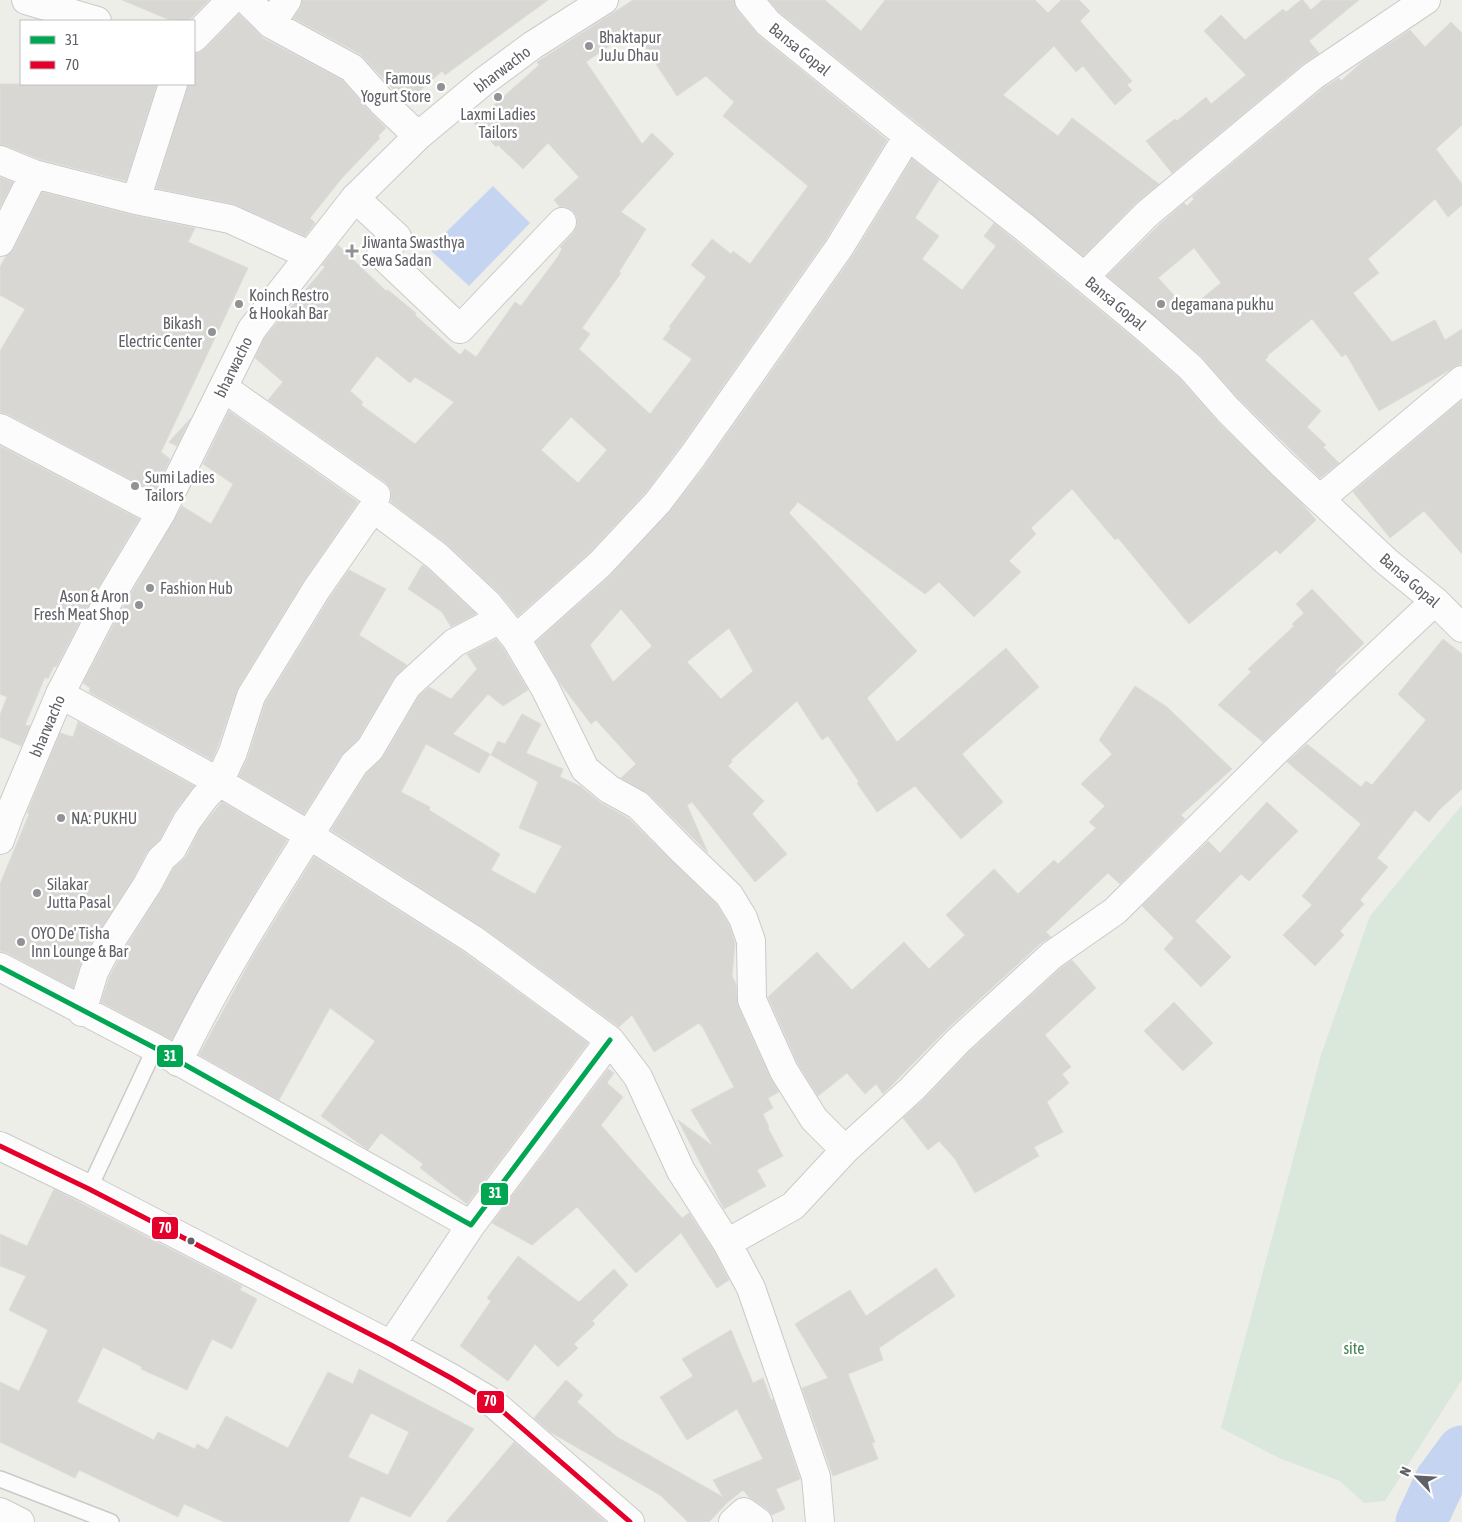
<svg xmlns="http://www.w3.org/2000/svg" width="1462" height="1522" viewBox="0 0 1462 1522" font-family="'Asap Condensed',sans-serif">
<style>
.green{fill:#d9e8da}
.water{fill:#c5d5f1}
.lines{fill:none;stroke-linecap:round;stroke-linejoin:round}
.river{stroke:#c5d5f1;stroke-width:51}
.building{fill:#d8d7d4;stroke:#ddddd8;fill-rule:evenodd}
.lane-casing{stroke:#cacaca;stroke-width:18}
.street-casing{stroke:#cacaca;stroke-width:30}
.secondary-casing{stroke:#c9caca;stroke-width:30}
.lane{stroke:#fcfcfc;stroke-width:15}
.street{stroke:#fcfcfc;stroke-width:28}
.secondary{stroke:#fcfcfc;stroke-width:28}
.bus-1-casing{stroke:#fff;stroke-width:9}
.bus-2-casing{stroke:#fff;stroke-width:9}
.bus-1{stroke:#00a651;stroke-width:5}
.bus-2{stroke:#e4002b;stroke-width:5}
.poi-dot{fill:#919294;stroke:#fff;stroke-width:2}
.bus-dot{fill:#5f6166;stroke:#fff;stroke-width:2}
.labels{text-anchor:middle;stroke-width:5;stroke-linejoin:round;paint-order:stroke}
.poi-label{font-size:16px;fill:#5f6166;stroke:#fff;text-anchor:start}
.street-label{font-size:16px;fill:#5f6166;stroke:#fff}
.park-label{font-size:16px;fill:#428252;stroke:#fff}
.line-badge{stroke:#fff;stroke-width:2}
.badge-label{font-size:14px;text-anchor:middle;font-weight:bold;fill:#fff}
</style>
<rect width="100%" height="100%" fill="#eeeee9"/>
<path class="green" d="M1462,805V1380L1385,1501L1364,1503L1340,1481L1279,1458L1221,1428L1321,1055L1370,916Z"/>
<path class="water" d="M493,186L530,223L469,286L429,249Z"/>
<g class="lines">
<path class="river" d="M1421,1522L1440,1481L1462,1451"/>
</g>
<path class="building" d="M122,0H209L188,21H172Z
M302,0H548L445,75L442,71L406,103L360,54L293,18L300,9Z
M633,0H734L737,10L758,35L887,140L826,239L679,448L646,492L589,553L518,616L499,593L448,545L391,502V490L385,482L268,400L283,382L255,358L265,337L325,267L322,265L338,245L386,291L388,290L416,313L415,315L460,355L465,349L476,357L515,302L521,306L557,258L562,249L560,247L574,232L577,225V217L572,210L566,207H560L554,200L579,177L548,143L523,169L498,145L496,147L474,123L539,65L537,62ZM633,29L677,96L706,76L734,102L723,116L808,186L750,264L733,251L731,254L712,239L691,265L706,277L669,327L671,328L663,339L692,359L650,414L579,349L590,334L582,328L621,273L619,272L646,229L621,212L674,154L652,133L642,144L586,62ZM377,356L410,383L415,377L454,402L415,444L361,405L363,402L350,391ZM571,417L607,450L578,483L541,450Z
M769,0H825L861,31L885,0H1035L1048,13L1061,0H1079L1090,11L1080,21L1132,81L1127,85L1132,90L1115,105L1083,66L1076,72L1054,46L1003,95L1058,136L1072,118L1159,184L1137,202L1083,256L779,12Z
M1301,0H1303L1311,10L1322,0H1359L1309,41L1319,53L1303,64L1172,173L1146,141L1175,119L1177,121L1206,97L1211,104L1246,75L1204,31L1221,15L1245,40L1283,9L1286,12Z
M239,14L263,38L342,80L370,112L386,128L378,136L380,138L342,178L310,218L315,223L305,236L233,204L156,188L188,84H194V53H199L205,49Z
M1451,22L1462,33V125L1436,149L1462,184V205L1448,217L1435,199L1368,259L1379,273L1353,293L1392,342L1435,320L1445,340L1462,329V363L1379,411L1346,354L1342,357L1312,319L1267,356L1268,357L1265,360L1321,411L1307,427L1326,445L1323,447L1339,463L1320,478L1239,399L1201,356L1107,276L1159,225L1184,203L1187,206L1194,199L1192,197L1322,89L1339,78L1341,81L1362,62L1410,30L1425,47ZM1194,248L1221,283L1188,310L1158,278Z
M0,84H157L126,181L39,159L6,146L0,145Z
M912,159L939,180L915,218L939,236L922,259L962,290L996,246L984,236L994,223L1137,341L1180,379L1217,421L1302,504L1316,520L1280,554L1276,550L1189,624L1118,538L1115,540L1072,489L1031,528L1036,534L1009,561L1021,572L974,617L939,582L925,594L798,502L789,513L917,651L867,698L897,742L1006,648L1039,687L962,754L1003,802L961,839L915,786L877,812L857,783L859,782L828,736L822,740L797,701L731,760L732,762L728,766L764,801L752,814L787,854L755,882L692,802L687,805L708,853L649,794L621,778L636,764L596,720L591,724L560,683L536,642L610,576L670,511L705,466L852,257ZM621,609L652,646L613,682L590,645ZM729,628L753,671L721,699L687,662Z
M0,177L13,182L0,207Z
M42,192L132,215L195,228L188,242L248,268L161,452L170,459L154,492L7,414L0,412V351L25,309L0,295V267L6,256L14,249Z
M1462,400V554L1424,511L1390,538L1353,492Z
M229,411L358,502L303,582L238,688L218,746L212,760L89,692L90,688L83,683L122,609L182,506L211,524L233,484L203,464Z
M190,419L177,446L169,442Z
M0,446L139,519L95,593L56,667L54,666L48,679L45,677L25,725L30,726L21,746L0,737V715L7,697L0,694Z
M422,565L427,568L476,614L451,627L442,612L408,589Z
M349,570L386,589L359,635L407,665L394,678L358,739L341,756L304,814L239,776L248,757L265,703L329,599Z
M1312,589L1364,643L1335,671L1336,673L1263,742L1218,705L1251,672L1248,669L1294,626L1292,624L1304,613L1296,604Z
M496,639L503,648L528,690L503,706L488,694L453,734L490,754L479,773L426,744L401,792L430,807L429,810L500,854L491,870L535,894L562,846L519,828L538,782L491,755L498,741L505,744L522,714L541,724L526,753L563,769L560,777L580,786L601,803L628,818L717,905L729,925L735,944L732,976L736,984L738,1006L770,1077L779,1092L768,1098L773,1108L763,1114L769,1127L768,1128L783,1156L757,1170L766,1186L724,1209L678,1120L713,1146L691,1110L734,1087L702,1026H701L699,1023L654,1052L632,1015L619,1027L482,927L331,830L366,774L383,757L419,696L429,687L451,699L477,669L467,654Z
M1443,639L1462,654V789L1440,809L1429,822L1415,810L1377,858L1388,867L1360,900L1364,904L1340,931L1344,935L1315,966L1283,935L1312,905L1302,896L1361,824L1287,762L1307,744L1361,787L1366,781L1372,785L1426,720L1398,694Z
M1135,686L1167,707L1232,769L1181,815L1185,819L1120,884L1108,873L1046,932L1051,937L1041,943L947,1029L883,1094L876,1084L865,1094L847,1073L818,1096L798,1064L768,997L817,952L852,990L904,942L929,969L965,935L946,915L994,869L1018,894L1054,860L1058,864L1096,828L1089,822L1105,806L1081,784L1112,754L1099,740Z
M78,722L194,786L174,812L160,839L147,852L134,877L94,939L80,965L73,988L7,953L0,951V884L29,814L27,813L60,733L73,737Z
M222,802L287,840L226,940L172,1040L101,1002L109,978L121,955L160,893L173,869L186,857L200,829Z
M1267,802L1298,831L1249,881L1241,874L1195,921L1231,957L1201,987L1164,949L1174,938L1142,906L1208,841L1220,853Z
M314,857L465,953L588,1043L467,1204L420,1168L423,1164L381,1133L368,1150L321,1116L375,1041L330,1008L279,1100L199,1055L253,956Z
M1072,960L1096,988L1045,1035L1071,1067L1062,1074L1069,1083L1047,1102L1063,1132L1034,1147L1039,1156L975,1193L955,1159L939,1141L928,1150L903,1118L923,1100L969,1052L1062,967Z
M1174,1002L1213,1043L1183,1071L1144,1031Z
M608,1069L614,1073L607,1083L623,1097L601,1125L682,1218L689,1213L714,1251L729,1280L717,1288L681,1233L636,1273L577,1207L532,1245L492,1223Z
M54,1189L242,1286L240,1290L257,1299L232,1349L212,1339L187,1390L141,1369L142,1367L103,1347L77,1402L154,1440L158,1432L195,1449L197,1444L208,1450L226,1416L288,1448L328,1372L353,1384L359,1369L474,1429L410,1517L361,1496L349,1522H224L184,1504L178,1517L79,1470L75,1478L0,1442V1382L19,1391L48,1330L9,1310L26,1276L0,1266V1234L27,1246ZM371,1413L409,1432L388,1475L348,1457Z
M518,1256L579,1302L614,1269L628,1285L592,1321L595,1324L574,1344L578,1348L558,1367L535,1344L508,1381L460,1346L491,1301L487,1298Z
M936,1268L955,1296L879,1348L883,1360L848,1374L875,1442L872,1443L878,1459L833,1476L802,1388L828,1378L795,1324L850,1290L866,1316Z
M731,1330L753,1383L763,1378L771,1400L773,1399L800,1479L776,1489L785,1509L772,1515L767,1509L749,1497L743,1490L727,1503L709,1522H688L660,1495L550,1432L534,1418L566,1380L583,1395L577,1402L617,1437L723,1497L713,1480L763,1459L737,1409L687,1440L660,1397L693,1376L682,1359Z
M514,1442L606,1522H446Z"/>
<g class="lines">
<defs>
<path id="lane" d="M89,1189L155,1048
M0,1479L111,1522"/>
<path id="street" d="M26,0L97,21
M247,0L271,24L352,68L382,102L418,136
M749,0L768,23L908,136L1024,227L1147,329L1191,368L1228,410L1282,464L1386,561L1435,601L1462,628
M271,24L287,0
M194,38L231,0
M0,160L34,174L136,200L230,219L309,255
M355,198L397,237L381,254L460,329L562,222
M136,200L173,84
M0,242L34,174
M1084,277L1148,213L1313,76L1426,0
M224,388L376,495L373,508L437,556L488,604L516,639L600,564L658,502L692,457L839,248L908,136
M0,428L161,513
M1320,499L1462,380
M516,639L545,688L585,769L609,789L638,805L683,851L729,895L743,918L751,941L752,1000L784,1071L814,1119L845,1150
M60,694L219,782L309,835L474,940L610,1040L638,1077L681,1171L727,1243L751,1288L816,1477L820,1522
M0,967L155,1048L471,1225L610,1040
M82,1012L94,972L107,947L147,885L161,859L172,849L187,821L204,798L219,782L233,752L251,696L316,590L373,508
M178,1062C228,958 293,862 354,764L370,749L407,686L454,643L500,619
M0,1146L89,1189L391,1345L451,1378L493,1403L630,1522
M727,1243L793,1206L845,1150L912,1089L958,1041L1052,955L1115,911L1277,750L1435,601
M391,1345L471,1225
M0,1512L20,1522
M733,1522L744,1512L758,1522"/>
<path id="secondary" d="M0,840L9,815L60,694L108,601L161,513L252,329L355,198L418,136L483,82L533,45L604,0"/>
</defs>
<use href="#lane" class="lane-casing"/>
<use href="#street" class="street-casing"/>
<use href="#secondary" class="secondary-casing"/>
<use href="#lane" class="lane"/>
<use href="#street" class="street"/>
<use href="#secondary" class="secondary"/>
<defs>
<path id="bus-1" d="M0,967L155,1048L471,1225L610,1040"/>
<path id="bus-2" d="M0,1146L89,1189L391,1345L451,1378L493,1403L630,1522"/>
</defs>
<use href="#bus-1" class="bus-1-casing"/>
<use href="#bus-2" class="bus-2-casing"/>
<use href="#bus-1" class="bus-1"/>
<use href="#bus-2" class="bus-2"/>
</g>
<g class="poi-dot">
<circle cx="589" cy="46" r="5"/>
<circle cx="441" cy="87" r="5"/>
<circle cx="498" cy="97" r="5"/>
<path d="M349.5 243.5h5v5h5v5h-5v5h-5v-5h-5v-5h5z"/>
<circle cx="239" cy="304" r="5"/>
<circle cx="1161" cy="304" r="5"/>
<circle cx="212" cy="332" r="5"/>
<circle cx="135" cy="486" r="5"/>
<circle cx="150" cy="588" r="5"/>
<circle cx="139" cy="605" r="5"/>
<circle cx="61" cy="818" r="5"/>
<circle cx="37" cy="893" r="5"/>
<circle cx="21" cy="942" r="5"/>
</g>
<circle class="bus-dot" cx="191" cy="1241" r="4.5"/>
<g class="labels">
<g class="poi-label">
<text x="599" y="43">Bhaktapur<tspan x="599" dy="18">JuJu Dhau</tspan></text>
<text x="431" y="84" text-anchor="end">Famous<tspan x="431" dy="18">Yogurt Store</tspan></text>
<text x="498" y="120" text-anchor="middle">Laxmi Ladies<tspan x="498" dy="18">Tailors</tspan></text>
<text x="362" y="248">Jiwanta Swasthya<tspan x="362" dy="18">Sewa Sadan</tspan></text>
<text x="249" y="301">Koinch Restro<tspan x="249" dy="18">&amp; Hookah Bar</tspan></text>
<text x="1171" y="310">degamana pukhu</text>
<text x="202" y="329" text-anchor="end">Bikash<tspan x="202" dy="18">Electric Center</tspan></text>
<text x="145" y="483">Sumi Ladies<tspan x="145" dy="18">Tailors</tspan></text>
<text x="160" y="594">Fashion Hub</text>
<text x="129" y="602" text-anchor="end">Ason &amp; Aron<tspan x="129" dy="18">Fresh Meat Shop</tspan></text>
<text x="71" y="824">NA: PUKHU</text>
<text x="47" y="890">Silakar<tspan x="47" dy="18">Jutta Pasal</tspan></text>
<text x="31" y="939">OYO De' Tisha<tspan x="31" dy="18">Inn Lounge &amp; Bar</tspan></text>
</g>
<g class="street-label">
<text transform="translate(800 49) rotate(39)" y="6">Bansa Gopal</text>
<text transform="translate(502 69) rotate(-37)" y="6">bharwacho</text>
<text transform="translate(1116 303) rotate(40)" y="6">Bansa Gopal</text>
<text transform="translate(233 367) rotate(-64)" y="6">bharwacho</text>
<text transform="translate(1410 580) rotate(41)" y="6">Bansa Gopal</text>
<text transform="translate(47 726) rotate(-67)" y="6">bharwacho</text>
</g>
<g class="park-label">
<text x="1354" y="1354">site</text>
</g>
</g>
<g class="line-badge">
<rect x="156" y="1044" width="28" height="24" rx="5" fill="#00a651"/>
<rect x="480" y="1182" width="29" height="24" rx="5" fill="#00a651"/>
<rect x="151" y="1216" width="28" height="24" rx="5" fill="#e4002b"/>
<rect x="476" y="1390" width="29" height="24" rx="5" fill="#e4002b"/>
</g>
<g class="badge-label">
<text x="170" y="1061">31</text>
<text x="495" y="1198">31</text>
<text x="165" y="1233">70</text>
<text x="490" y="1406">70</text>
</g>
<rect x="20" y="20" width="175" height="65" fill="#ffffff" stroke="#bfc0c2"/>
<rect x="30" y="36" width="25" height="8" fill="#00a651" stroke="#bfc0c2"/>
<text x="65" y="45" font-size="15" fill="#5f6166">31</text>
<rect x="30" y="61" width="25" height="8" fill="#e4002b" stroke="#bfc0c2"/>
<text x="65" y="70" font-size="15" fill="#5f6166">70</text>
<g transform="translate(1417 1477) rotate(295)" stroke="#ffffff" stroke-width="4" paint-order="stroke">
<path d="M0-4L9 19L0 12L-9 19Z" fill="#5f6166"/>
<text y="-8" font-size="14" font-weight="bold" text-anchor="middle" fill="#5f6166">N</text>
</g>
</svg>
